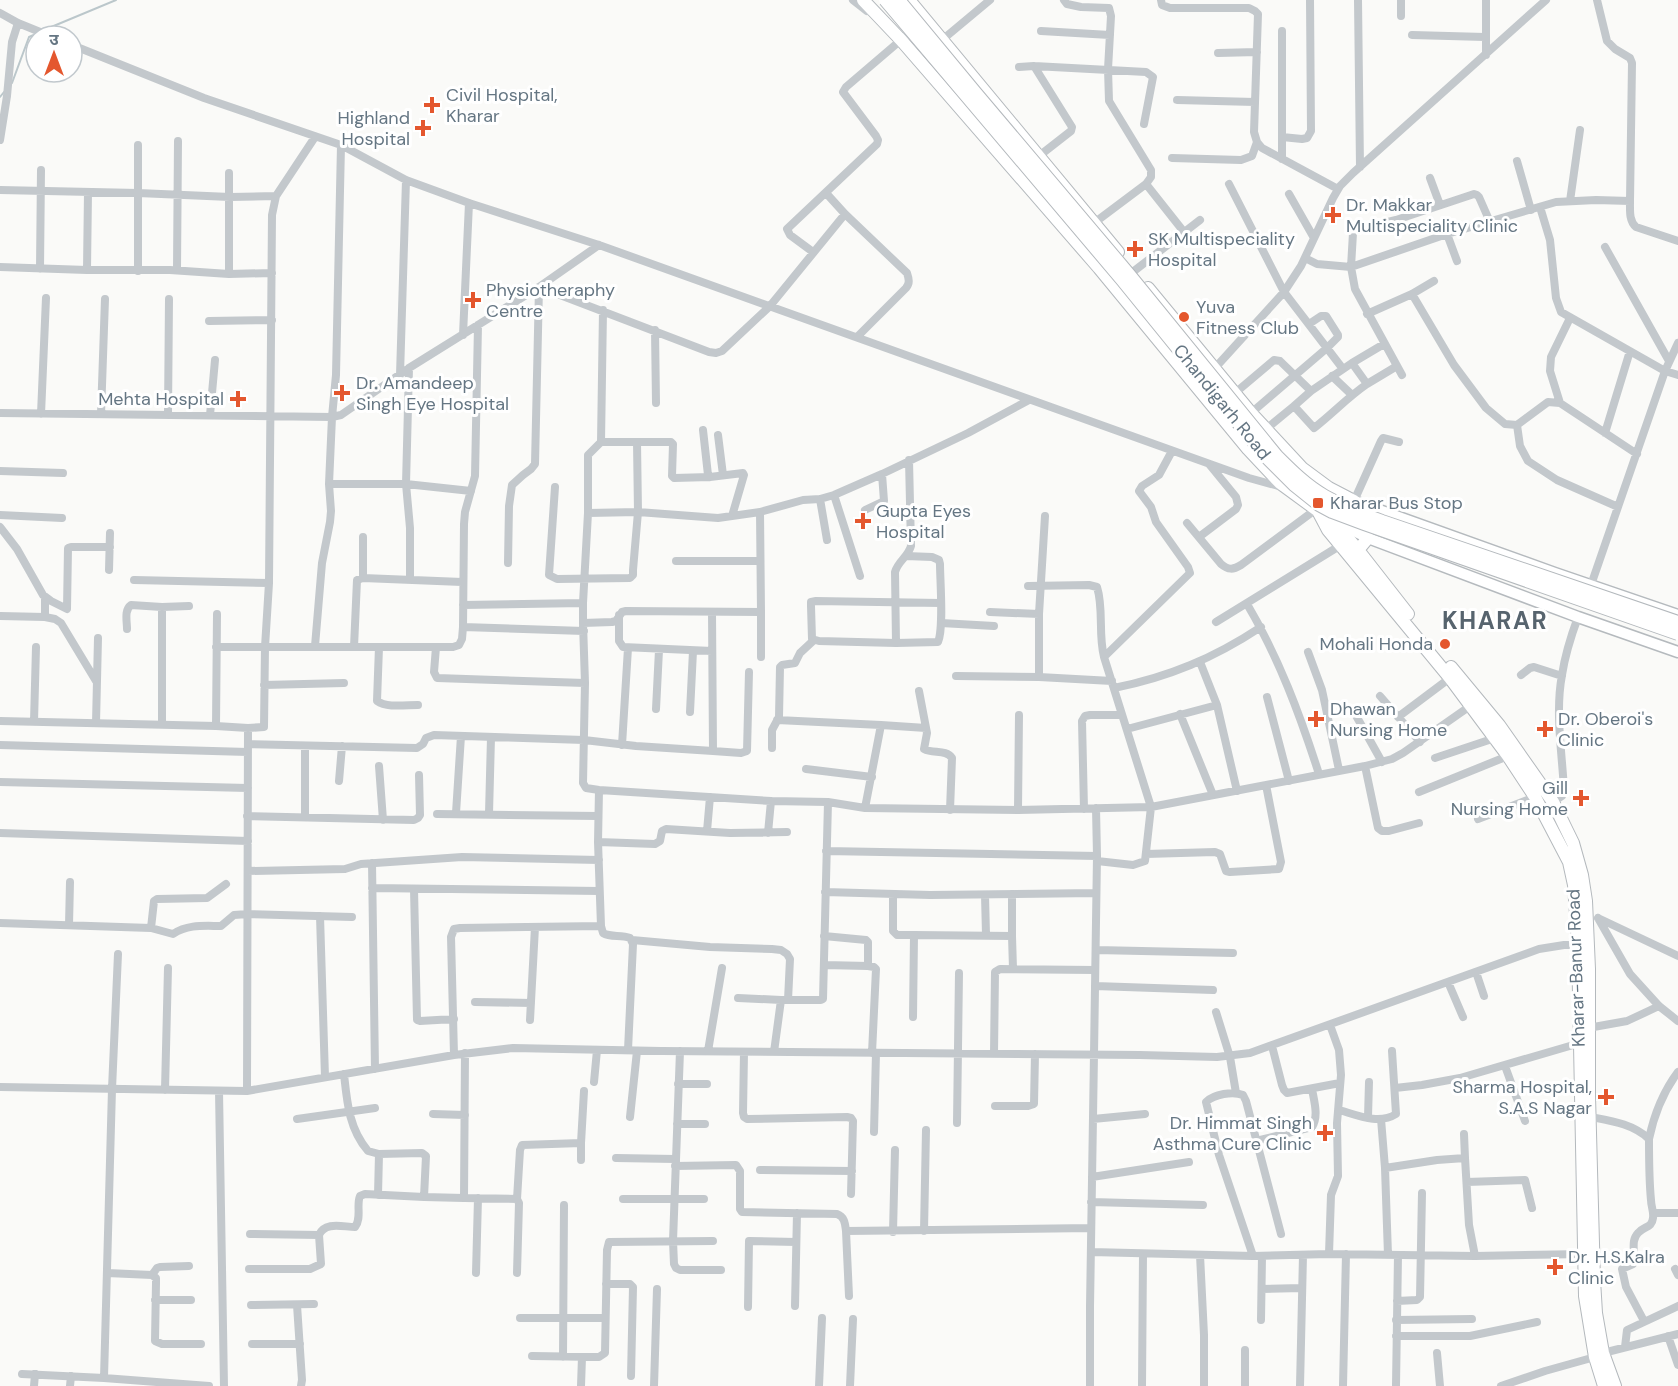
<svg xmlns="http://www.w3.org/2000/svg" width="1678" height="1386" viewBox="0 0 1678 1386" font-family="'DM Sans','Noto Sans Devanagari',sans-serif">
<style>
.lines{fill:none;stroke-linecap:round;stroke-linejoin:round}
.stream{stroke:#bbc7cb;stroke-width:2}
.major-casing{stroke:#b5babe;stroke-width:13}
.highway-casing{stroke:#b4b9bd;stroke-width:14}
.minor{stroke:#c3c8cc;stroke-width:8}
.major{stroke:#fff;stroke-width:10}
.highway{stroke:#fff;stroke-width:12}
.highway-bridge-casing{stroke:#b4b9bd;stroke-width:14;stroke-linecap:butt}
.highway-bridge{stroke:#fff;stroke-width:12}
.poi-dot{fill:#e4572e;stroke:#fff;stroke-width:2}
.labels{text-anchor:middle;stroke-width:6;stroke-linejoin:round;paint-order:stroke}
.poi-label{font-size:18px;fill:#657683;stroke:#fff;text-anchor:start}
.street-label{font-size:18px;fill:#657683;stroke:#fff}
.district-label{font-size:24px;font-weight:bold;letter-spacing:1.5px;fill:#57646e;stroke:#fff}
</style>
<rect width="100%" height="100%" fill="#fafaf8"/>
<g class="lines">
<path class="stream" d="M44,30L116,0
M12,83L29,37L36,34
M0,97L4,92"/>
<defs>
<path id="major" d="M1354,501L1555,573L1678,615
M1334,521L1368,538L1578,617L1678,652"/>
<path id="highway" d="M863,0L901,40L1099,268L1248,449L1280,483L1325,516
M909,0L1118,252
M1148,288L1251,413L1302,468L1329,488L1354,501
M1329,488L1319,513L1328,530L1450,678L1508,756L1535,797L1569,862L1574,885L1578,944L1585,1296L1595,1357L1604,1386
M1340,494L1332,520L1358,550L1408,614
M1358,550L1368,538
M1451,667L1499,725L1553,802L1573,843L1582,875L1586,901L1589,969V1096L1594,1280L1596,1313L1603,1353L1615,1386"/>
</defs>
<use href="#major" class="major-casing"/>
<use href="#highway" class="highway-casing"/>
<path class="minor" d="M853,0L867,11
M1064,0L1067,4L1081,7L1109,8L1111,16L1108,69L1109,101L1151,170V177L1146,184L1094,223
M1161,0L1162,5L1170,8H1249L1255,11L1258,14L1254,132L1257,142L1262,148L1338,189
M1358,0L1360,167
M1401,0V16
M1486,0V55
M1597,0L1607,41L1615,49L1630,58L1632,63L1630,201C1630,211 1629,221 1636,227L1678,241
M0,13L18,23L50,36
M1041,31L1110,35
M1282,31V159
M1412,35L1485,37
M942,40L990,0
M72,45L204,98L341,145L406,180L469,203L599,245L1249,478L1282,487
M1218,53L1257,52
M1019,67L1034,66
M1177,100L1255,102
M1282,137L1302,139L1307,138L1311,131L1310,0
M0,140L7,96L12,42L18,23
M1039,156L1071,131L1072,127L1034,66L1146,72L1153,77L1144,124
M1172,158L1241,160L1252,156L1257,142
M1517,161L1531,210
M1430,178L1440,205
M1146,184L1184,232
M1229,184L1284,292L1343,369
M0,190L138,193L230,197L276,196
M826,193L845,214L907,273C909,279 910,283 906,288L857,337
M1289,194L1314,238
M1570,201L1580,130
M1540,207L1550,240L1556,298L1561,312L1665,371L1678,375
M1447,234L1457,261
M1605,247L1669,361
M813,252L790,235L787,229L877,144L878,140L876,136L843,92L846,87L915,28
M1305,258L1317,264L1351,267L1447,234L1556,202L1596,200L1630,201
M0,267L87,270H170L229,274L272,273
M40,269L41,170
M87,270L88,192
M177,270L178,141
M138,271V145
M1134,271L1200,220
M229,274V173
M1412,294L1454,365L1486,408L1505,424L1517,425L1548,402L1560,403L1637,454
M603,310L601,442H671L673,444L672,476L674,478L710,477L743,473L744,475L732,516
M1367,314L1412,294L1434,281
M209,321L272,320
M655,330L656,403
M463,335L469,203
M1352,363L1384,344
M409,368L406,484L410,528V579
M1215,368L1284,292L1301,266L1333,198L1340,186L1353,173L1546,0
M400,375L406,180
M1402,375L1355,289L1351,267L1353,233L1356,230L1396,220L1474,194L1477,195L1479,197L1490,222
M1332,376L1351,394
M1367,384L1397,366
M1235,393L1274,360L1280,361L1311,391
M1560,403L1550,371L1551,357L1570,318
M0,413L332,417L341,415L409,368L539,287L599,245
M1251,413L1327,348L1338,337V335L1326,316H1321L1309,324
M41,414L46,298
M101,414L105,299
M168,414L169,299
M210,415L215,360
M1517,425L1520,446L1528,461L1557,480L1618,507
M1266,429L1294,406L1314,428C1332,414 1348,397 1367,384L1352,363L1311,391L1294,406
M703,430L708,475L710,477
M1605,433L1630,351
M718,435L723,475
M0,471L63,473
M329,484H406L471,491
M555,487L549,575L557,579L630,578L633,575V570L638,512L637,442
M834,495L860,576
M820,499L827,540
M1354,501L1381,441L1383,438L1399,442
M865,510L884,501L882,474
M588,513L638,512L718,518L760,512L803,500L820,499L834,495L882,474L968,433L1029,400
M0,515L62,518
M1187,523L1221,564C1228,570 1233,570 1241,565L1315,510
M0,527L17,549L43,595L51,601L67,609L68,548L71,547H110
M363,537V578
M1199,537L1236,509L1238,505L1236,497L1209,464
M906,556L932,557L939,560L940,564C940,581 944,628 938,642L896,643L819,641L812,639L811,606V602L816,601L940,603
M676,561H760
M508,563L509,506L512,485L523,475L531,469L535,464L539,287L709,352L716,353L722,351L770,306L845,214
M109,570L110,533
M134,580L269,583
M1591,585L1665,371L1678,343
M1028,586L1089,585L1097,587C1104,609 1098,634 1104,657
M583,603L588,513V455L601,442
M1247,604C1279,658 1300,715 1319,774
M463,605L583,603V623L612,622L616,621L622,612L626,611L761,612L760,512
M162,607V724
M712,612L713,751L741,753L747,751L749,672
M761,612V657
M990,612L1039,614
M619,615V641L623,647L712,651
M0,616L45,617V597
M45,617L55,619L61,623L96,681
M1216,622L1341,545
M583,623L585,683L583,783L586,788L599,790L771,801L828,802L865,808L1018,810L1151,807L1365,766L1392,759L1403,753L1473,704
M941,623L994,626
M463,627L584,631
M127,629C127,621 124,610 131,605L162,607L189,606
M896,643L895,572C898,561 908,557 911,546L909,460
M315,646L322,563L330,522L331,511L329,484L332,417L336,375L341,145
M216,647H453L459,645L462,639L463,627L464,524L465,512L475,476L478,325
M354,647L357,580L363,578L462,582
M379,647L377,701C387,708 405,705 418,705
M436,647L434,672L437,678L585,683
M1308,652L1322,690L1339,770
M1200,662L1217,705L1237,791
M1521,675L1530,668L1534,667L1562,676
M956,676L1039,677L1112,681
M1039,677V614L1045,516
M264,685L344,683
M1114,688C1169,677 1214,658 1261,627
M919,691L927,733L924,749C933,754 946,749 952,758L950,810
M1380,696L1420,742
M1267,697L1289,781
M656,709L659,650
M690,712L693,651
M1354,712L1382,762
M1180,714L1213,795
M1398,717L1450,678
M777,720L881,725L865,808
M0,721L216,726L248,728L264,727L265,647L269,583L272,215L276,196L315,137
M34,722L36,647
M96,723L98,638
M881,725L926,728
M216,726L217,614
M1127,729L1217,705
M248,744L417,748L423,744L426,738L434,735L584,740L636,746L713,751
M0,745L248,752
M622,745L628,648
M772,748V730L779,717L780,667L782,665L795,663L800,653L814,640
M1435,758L1495,738
M379,766L383,820
M1365,766L1378,828L1382,831H1389L1419,823
M806,769L872,777
M339,781L342,746
M0,782L248,788
M599,790L598,842L601,926L603,933C611,938 621,934 630,938L633,944L628,1050
M1419,792L1508,756
M1553,802L1562,796L1564,790C1562,752 1555,712 1562,675C1565,655 1571,636 1578,617
M1084,809L1082,721L1085,716L1090,715H1122
M1018,810L1019,715
M456,813L461,736
M437,814L598,816
M489,814L491,737
M247,816L414,820L418,818L420,815L419,775
M305,817V746
M1478,819L1535,797
M707,831L710,797
M0,833L248,841
M768,833L771,801
M598,842L655,844L660,841L662,831L666,829L730,833L787,832
M826,851L1097,856
M1146,854L1215,852L1220,854L1226,871L1230,872L1279,869L1281,862L1266,785
M1097,861L1133,865L1145,861L1151,807L1104,657L1190,573L1188,567L1156,522L1151,507L1139,491L1142,486L1159,475L1172,451
M372,863L375,1069
M248,871L345,869L361,864L462,857L599,860
M372,888L599,891
M414,889L417,1020L420,1021L454,1019
M825,892L930,895L1096,893
M893,894V931L897,935H914
M985,895L986,935
M320,916L325,1077
M1598,918L1630,974L1659,1006L1678,1021
M1598,918L1678,956
M0,923L151,928L173,934C188,924 204,926 221,926L234,915L248,914L352,917
M69,925L70,882
M151,928L154,901L157,899L207,898L226,884
M824,936L866,940L868,942V966
M1012,936V894
M632,940L710,947L772,949L781,950L787,954L790,959L788,1000
M1096,950L1233,953
M824,965L868,966L874,967L876,969L872,1053
M1476,972L1484,996
M1448,982L1463,1017
M1095,986L1213,990
M738,998L781,1000L774,1052
M781,1000H821L823,999L828,802
M475,1002L531,1003
M1216,1012L1230,1057L1236,1093
M913,1017L914,935L1012,936L1013,969
M530,1020L535,927
M1588,1028L1627,1021L1659,1006
M1272,1046L1282,1085L1284,1090L1287,1093L1340,1083
M680,1051L673,1241L674,1264L676,1268L680,1270H721
M708,1051L722,968
M744,1052L743,1113L744,1117L747,1119L847,1117L851,1118L853,1121L851,1194
M994,1054L995,972L1000,969L1095,970
M454,1055L451,937L454,929L460,928L601,926
M1505,1066L1525,1121
M594,1082L597,1050
M678,1084H707
M0,1087L247,1091L454,1055L513,1048L661,1051L1140,1055L1217,1057L1250,1053L1539,949L1564,945H1582
M1395,1088L1422,1085L1460,1078L1580,1043
M165,1090L168,968
M219,1091L224,1386
M247,1091L248,728
M995,1106H1028L1034,1104L1035,1054
M1339,1110C1357,1115 1379,1125 1396,1114L1392,1051
M433,1114L465,1115
M630,1117L637,1051
M1368,1117L1369,1082
M1591,1117C1612,1121 1633,1124 1649,1139C1654,1115 1663,1092 1678,1072
M297,1119L375,1108
M1093,1119L1145,1114
M1381,1119L1385,1168
M957,1123L959,973
M677,1124H705
M874,1132L876,1053
M1464,1134L1465,1158
M1256,1141L1312,1127C1319,1116 1314,1101 1312,1089
M616,1158L675,1159
M581,1160V1143
M675,1166L736,1165L740,1171V1209L742,1212L837,1214C845,1217 845,1224 846,1231L1091,1228
M760,1170L852,1171
M1092,1177L1189,1162
M1467,1182L1525,1180L1532,1208
M378,1195L379,1154
M424,1197L464,1198L465,1053
M464,1198L517,1199L519,1203L517,1273
M517,1199L520,1150L522,1145L581,1143L584,1091
M623,1199H704
M1091,1202L1203,1205
M1654,1213H1678
M846,1231L849,1296
M924,1231L926,1130
M893,1232L895,1150
M250,1234L319,1235
M1091,1252L1253,1256L1329,1254L1475,1256L1584,1254
M1329,1254L1331,1195L1338,1176L1337,1123L1341,1075L1339,1050L1330,1025
M1200,1255L1204,1335V1386
M1388,1255L1385,1168L1437,1160L1465,1158L1469,1225L1475,1256
M1253,1256L1219,1155L1207,1106L1206,1102C1214,1094 1233,1091 1243,1095L1246,1101L1281,1234
M249,1269H310L321,1264L319,1235C325,1221 343,1227 355,1227C362,1218 356,1205 360,1196L365,1194L424,1197L426,1156L422,1153L379,1154L368,1151C349,1129 347,1102 344,1074
M1675,1269L1678,1275
M107,1273L152,1275L156,1278V1283L155,1341L162,1344H201
M476,1273L478,1198
M152,1275L157,1268L160,1267L189,1266
M606,1284H630L633,1287L631,1376
M1262,1289L1302,1288
M155,1300H191
M1397,1301L1417,1300L1420,1297L1422,1193
M251,1305L314,1304
M297,1305L302,1380L301,1386
M795,1306L797,1213
M748,1307L749,1241L796,1242
M520,1318H605
M1261,1320L1262,1256
M1396,1320L1472,1319
M1644,1321L1626,1287L1622,1269L1633,1264C1636,1254 1630,1241 1638,1233C1644,1226 1652,1228 1653,1218C1654,1212 1651,1206 1651,1200C1649,1180 1649,1159 1649,1139
M1396,1336H1470L1537,1322
M1668,1336L1678,1365
M252,1344H300
M1625,1347L1627,1330L1678,1306
M1437,1353L1440,1386
M532,1356L599,1357L605,1353L607,1250L609,1242L713,1241
M563,1357L564,1205
M22,1374L104,1378L209,1386
M104,1378L112,1089L118,954
M34,1386L35,1374
M70,1386L71,1376
M581,1386L582,1357
M654,1386L657,1289
M819,1386L822,1318
M850,1386L853,1319
M1090,1386V1307L1094,1054L1097,856L1096,808
M1142,1386L1143,1254
M1245,1386V1350
M1300,1386L1303,1255
M1343,1386L1346,1254
M1396,1386L1398,1255
M1501,1386L1545,1371L1595,1357L1603,1353L1678,1334"/>
<use href="#major" class="major"/>
<use href="#highway" class="highway"/>
<defs>
<path id="highway-bridge" d="M885,0L1122,280L1264,455L1294,485L1319,505L1332,512L1364,524L1678,634
M899,0L976,93L1129,274L1277,456C1292,471 1307,486 1325,496C1343,506 1363,514 1382,521L1678,622"/>
</defs>
<use href="#highway-bridge" class="highway-bridge-casing"/>
<use href="#highway-bridge" class="highway-bridge"/>
</g>
<g class="poi-dot">
<path d="M429 96h6v6h6v6h-6v6h-6v-6h-6v-6h6z"/>
<path d="M420 119h6v6h6v6h-6v6h-6v-6h-6v-6h6z"/>
<path d="M1330 206h6v6h6v6h-6v6h-6v-6h-6v-6h6z"/>
<path d="M1132 240h6v6h6v6h-6v6h-6v-6h-6v-6h6z"/>
<path d="M470 291h6v6h6v6h-6v6h-6v-6h-6v-6h6z"/>
<circle cx="1184" cy="317" r="6"/>
<path d="M339 384h6v6h6v6h-6v6h-6v-6h-6v-6h6z"/>
<path d="M235 390h6v6h6v6h-6v6h-6v-6h-6v-6h6z"/>
<rect x="1312" y="497" width="12" height="12" rx="3"/>
<path d="M860 512h6v6h6v6h-6v6h-6v-6h-6v-6h6z"/>
<circle cx="1445" cy="644" r="6"/>
<path d="M1313 710h6v6h6v6h-6v6h-6v-6h-6v-6h6z"/>
<path d="M1542 720h6v6h6v6h-6v6h-6v-6h-6v-6h6z"/>
<path d="M1578 789h6v6h6v6h-6v6h-6v-6h-6v-6h6z"/>
<path d="M1603 1088h6v6h6v6h-6v6h-6v-6h-6v-6h6z"/>
<path d="M1322 1124h6v6h6v6h-6v6h-6v-6h-6v-6h6z"/>
<path d="M1552 1258h6v6h6v6h-6v6h-6v-6h-6v-6h6z"/>
</g>
<g class="labels">
<g class="poi-label">
<text x="446" y="101">Civil Hospital,<tspan x="446" dy="21">Kharar</tspan></text>
<text x="410" y="124" text-anchor="end">Highland<tspan x="410" dy="21">Hospital</tspan></text>
<text x="1346" y="211">Dr. Makkar<tspan x="1346" dy="21">Multispeciality Clinic</tspan></text>
<text x="1148" y="245">SK Multispeciality<tspan x="1148" dy="21">Hospital</tspan></text>
<text x="486" y="296">Physiotheraphy<tspan x="486" dy="21">Centre</tspan></text>
<text x="1196" y="313">Yuva<tspan x="1196" dy="21">Fitness Club</tspan></text>
<text x="356" y="389">Dr. Amandeep<tspan x="356" dy="21">Singh Eye Hospital</tspan></text>
<text x="224" y="405" text-anchor="end">Mehta Hospital</text>
<text x="1330" y="509">Kharar Bus Stop</text>
<text x="876" y="517">Gupta Eyes<tspan x="876" dy="21">Hospital</tspan></text>
<text x="1433" y="650" text-anchor="end">Mohali Honda</text>
<text x="1330" y="715">Dhawan<tspan x="1330" dy="21">Nursing Home</tspan></text>
<text x="1558" y="725">Dr. Oberoi's<tspan x="1558" dy="21">Clinic</tspan></text>
<text x="1568" y="794" text-anchor="end">Gill<tspan x="1568" dy="21">Nursing Home</tspan></text>
<text x="1592" y="1093" text-anchor="end">Sharma Hospital,<tspan x="1592" dy="21">S.A.S Nagar</tspan></text>
<text x="1312" y="1129" text-anchor="end">Dr. Himmat Singh<tspan x="1312" dy="21">Asthma Cure Clinic</tspan></text>
<text x="1568" y="1263">Dr. H.S.Kalra<tspan x="1568" dy="21">Clinic</tspan></text>
</g>
<g class="street-label">
<text transform="translate(1222 402) rotate(51)" y="6">Chandigarh Road</text>
<text transform="translate(1576 968) rotate(-92)" y="6">Kharar-Banur Road</text>
</g>
<g class="district-label">
<text x="1495" y="629">KHARAR</text>
</g>
</g>
<g transform="translate(54 54)"><circle r="28" fill="#ffffff" stroke="#c1c8cd" stroke-width="1.5"/>
<path d="M0-4.5L10 22L0 15L-10 22Z" fill="#e4572e"/>
<text y="-9" font-size="16" font-weight="bold" text-anchor="middle" fill="#657683">उ</text>
</g>
</svg>
